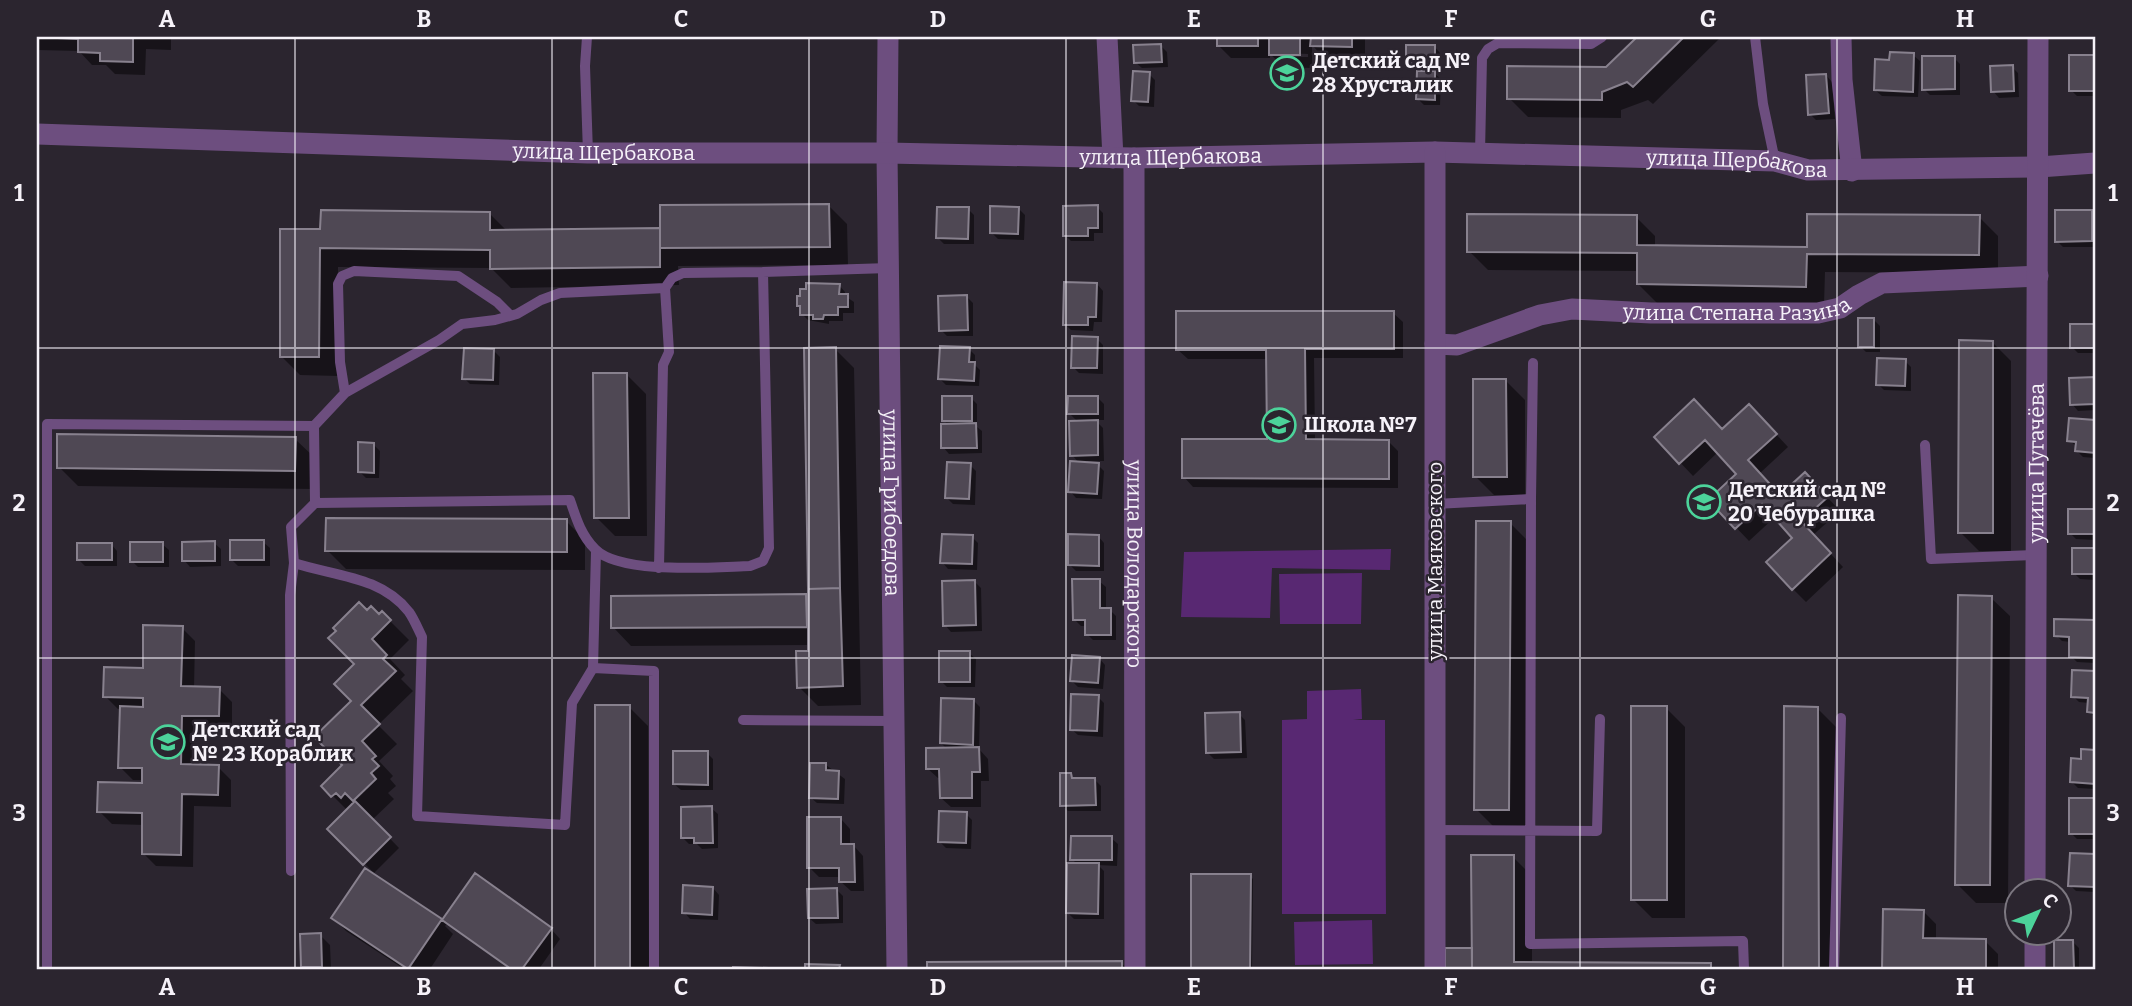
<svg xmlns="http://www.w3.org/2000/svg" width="2132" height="1006" viewBox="0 0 2132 1006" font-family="Bitter,serif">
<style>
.green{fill:#582872}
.shadow{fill:#0007;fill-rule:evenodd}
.building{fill:#4f4854;stroke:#88818e;stroke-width:2}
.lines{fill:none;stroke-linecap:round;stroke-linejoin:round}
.lane{stroke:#6d4e7f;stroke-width:10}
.street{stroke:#6d4e7f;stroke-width:21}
.grid{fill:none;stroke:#f6f2f9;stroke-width:2;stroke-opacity:0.55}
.labels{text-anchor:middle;stroke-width:5;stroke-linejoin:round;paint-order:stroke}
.poi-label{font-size:21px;font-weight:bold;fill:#f6f2f9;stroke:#2b252f;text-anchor:start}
.street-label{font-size:21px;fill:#f6f2f9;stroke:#2b252f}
.neatline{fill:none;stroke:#f6f2f9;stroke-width:2.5}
.grid-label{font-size:23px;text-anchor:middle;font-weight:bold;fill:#f6f2f9}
</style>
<rect width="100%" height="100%" fill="#2b252f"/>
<path class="green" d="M1391,549L1390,570L1272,568L1270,618L1181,617L1184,552Z
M1362,573L1361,624H1280L1279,574Z
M1361,689L1362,719L1353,720H1385L1386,914H1282V720L1307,719V691Z
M1372,920L1373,964L1295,965L1294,922Z"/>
<path class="shadow" d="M37,37H171V50L146,49L145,75L115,74L106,65H92L79,51L37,50V53Z
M1218,37H1365V59H1325L1312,45V68L1284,67L1270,54V58H1231L1218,45ZM1282,53L1308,54V57H1282Z
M1639,37H1717L1719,39L1653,104L1648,100L1621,110V118L1528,117L1509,98L1607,68Z
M1161,46L1167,52L1168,67L1142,68L1135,62Z
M1434,46L1440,53V69H1414L1408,63Z
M1913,55L1920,61L1918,97L1882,96L1875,90L1891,62Z
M2071,56L2095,57V96H2077L2071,90Z
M1954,58L1960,64V95H1930L1924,89Z
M2012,67L2018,73L2019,97L1999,98L1993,91Z
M1434,73L1441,79L1440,105H1424L1418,99Z
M1149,74L1155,80L1154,107L1139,106L1133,100Z
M1826,75L1832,82L1835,119L1816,120L1810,114Z
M828,205L847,224L848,265L678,266L679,285L511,288L491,268L338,267V376L300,375L281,356L322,231L489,213L507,231L662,230Z
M1097,207L1103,213V233H1094V241H1071L1065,235Z
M1018,208L1025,215L1024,240L998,239L992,233Z
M968,209L974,215V244H944L938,238Z
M2091,212L2095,216V247H2063L2057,241Z
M1636,217L1655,236V247L1809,249L1979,217L1998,236V273L1825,272L1824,305L1657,303L1638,284L1639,271L1488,270L1469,251Z
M1097,284L1103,291L1102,322H1094L1093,331L1071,330L1065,324Z
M839,285L845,292V296L854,302V313H843V321H829V324L808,320L802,314V308L798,305L808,291Z
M967,297L973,303V336H947L941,330Z
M1393,313L1403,322V358H1314L1315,441H1388L1398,451V488L1193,487L1184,477L1268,441V359H1188L1178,350Z
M1874,320L1880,326V352H1866L1860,346Z
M2072,326H2095V353H2078L2072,347Z
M1097,339L1103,345V374L1079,373L1073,367Z
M1992,342L2011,361V551H1979L1960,532Z
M835,349L854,368L861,705L818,706L799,687L810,653V645L631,646L613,627V597L808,596Z
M969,349L975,355V365L980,370L979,386L946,385L940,379Z
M494,351L500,357L499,385L470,384L464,378Z
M1905,361L1911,367V391L1884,390L1878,384Z
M627,375L646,394L647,536H615L596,517Z
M2071,379H2095V410L2078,411L2072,404Z
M1506,381L1525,400V496L1494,495L1475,476Z
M971,398L977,404V427L982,431V453L949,454L943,447L949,425L944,421Z
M1098,398L1104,404V420H1095L1103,428L1104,461H1087V464L1098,465L1104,471L1102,499L1076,498L1070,491L1080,464L1072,455L1078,422L1069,413Z
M1762,419L1788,447L1759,474L1780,497L1818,487L1840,511L1813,535L1843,567L1806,602L1793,589L1795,538L1775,517L1749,541L1710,500L1739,474L1718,452L1693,476L1656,437L1723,431Z
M2070,420L2095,422V458L2083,457L2077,451V447L2069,440Z
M295,439L314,457V489L78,486L59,467Z
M373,444L380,451L379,478H366L359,471Z
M970,465L976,471L975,505L953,504L947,498Z
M2070,510L2095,511V540L2076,539L2070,533Z
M566,521L585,540V570L346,569L327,550Z
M1510,523L1529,542L1527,829L1495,828L1476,809Z
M1098,536L1104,543V571H1076L1070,565Z
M972,537L978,543L977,570L948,569L942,562Z
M263,542L270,548V566H238L232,560Z
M214,543L221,549V566L190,567L184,560Z
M111,544L117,551V566H85L79,560Z
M162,544L169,550V567H138L132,561Z
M2074,549L2095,550V580L2080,579L2074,573Z
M1099,581L1106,587V610H1110L1116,616V640H1093L1087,634V626H1081L1074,619Z
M975,582L981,588L982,631L951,632L945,625Z
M1991,598L2010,616L2008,903H1976L1957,884Z
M367,612L379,616L382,613L409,640L390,659L405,675L401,679L413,691L378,725L397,744L379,761L393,776L390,779L396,786L388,793L394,799L372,820L399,848L374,873L330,829L348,811L323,786L344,765L357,664Z
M2056,620L2095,621V663L2077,662L2071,656V642L2062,641L2056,635Z
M182,628L195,641L194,688L219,689L232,702V729L194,728V767H218L231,780V807L194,806L193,867L156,866L143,853L144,825L112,824L99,811L143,785L144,780H133L120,767L121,709H118L105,696L144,670Z
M969,653L976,659L975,687H947L941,681Z
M1099,658L1105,665L1103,689L1078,687L1072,681Z
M2074,672L2095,673V718L2089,711V703L2079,702L2073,696Z
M1098,697L1104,703L1103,737L1078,735L1071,729Z
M974,701L980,707L979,749L988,759L989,781H981V807H951L941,798V778H938L928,769L948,750L941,743Z
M596,707H629L648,726L649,969H597Z
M1786,707L1818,709L1837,728V969H1785Z
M1666,708L1685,727V918H1652L1633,899Z
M1239,714L1245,720L1247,758L1214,759L1208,753Z
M2083,751L2095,752V789L2078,788L2072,782L2083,761Z
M707,753L713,759V790H681L674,784Z
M826,765L845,779L844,804L817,803L810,797Z
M1071,775L1076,780H1095L1101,786V811H1068L1062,805Z
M2071,800H2095V839H2077L2071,833Z
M711,808L718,814V848L702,849L697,844H689L683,838Z
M966,814L972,820L971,849L946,848L940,842Z
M841,819L850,829V846H854L863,856L864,891H851L841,882V877H819L809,867Z
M1111,838L1118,844L1117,866L1098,865L1104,871V919H1074L1068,913L1078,865L1072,859Z
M2071,855L2095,856V892L2076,891L2070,885Z
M1513,857L1532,876V964H1710L1715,969H1446V949H1473Z
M475,876L551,929L560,939L539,969H510L447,924L445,926L453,934L430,969H404L346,931L334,918L442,922Z
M1193,876H1250L1253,879L1252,969H1192Z
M713,888L719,895L718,920L690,919L684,912Z
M837,890L843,896V923L816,924L809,918Z
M1885,911H1923L1936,924V940L1985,941L1998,954V969H1884Z
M320,935L330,945L331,969H305L303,967Z
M2055,942H2073L2079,948V969H2056Z
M1121,963L1128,969H929V964Z"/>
<path class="building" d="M37,37H159H133V62L100,61V53L78,52V39Z
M1217,37H1258V46H1217Z
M1269,37H1300V55H1269Z
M1311,37H1352V47L1310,46Z
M1637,37H1684L1633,87L1627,82L1602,92V100L1507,99V66L1606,67Z
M1161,44L1162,62L1134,63L1133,45Z
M1406,45H1435V64H1406Z
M1890,52L1914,53L1913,92L1874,90L1875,59L1889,60Z
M2069,55H2095V91H2069Z
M1922,56H1955V89L1922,90Z
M2013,65L2014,91L1991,92L1990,66Z
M1133,71L1150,72L1148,102L1131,101Z
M1417,71H1435V100L1416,99Z
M1826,74L1829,113L1808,115L1806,75Z
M829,204L830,247L660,248V205Z
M1098,205V228H1088V236H1063V206Z
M990,206L1019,207L1018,234L990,233Z
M937,207H969L968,239L936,238Z
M321,210L490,212V230L660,228V267L490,269V250L320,248L319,357H280V229H320Z
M2055,210H2092V241L2055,242Z
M1467,214L1637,215V245L1807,247V214L1980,215L1979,255L1807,254L1806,287L1637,284V253L1467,252Z
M1064,282L1097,283L1096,317H1088V325H1063Z
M806,283L840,284L839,294H848V307H838V315H824L823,319H813V315H800V306H797V296H800V289H806Z
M967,295L968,330L939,331L938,296Z
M1176,311H1394V349H1305L1306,439L1389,440V479L1182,478V439H1267L1266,350H1176Z
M1858,318H1874V347H1858Z
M2070,324H2095V348H2070Z
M1072,336L1098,337L1097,368H1071Z
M1959,340L1993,341V533H1958Z
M940,346L970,347L969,362H975L974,381L938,379Z
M836,347L840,588L808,589L804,348Z
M464,348L494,349L493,380L462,379Z
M1877,358L1906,359L1905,386L1876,385Z
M593,373H627L629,518H594Z
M2095,377V404L2070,405L2069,378Z
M1473,379H1506L1507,477H1473Z
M942,396H972V421H942Z
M1068,396H1098V414H1067Z
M1694,399L1722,429L1749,404L1777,434L1748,460L1780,495L1805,472L1828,497L1801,521L1831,553L1792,590L1766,562L1792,538L1762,504L1735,529L1708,500L1736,474L1705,440L1679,464L1654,437Z
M2069,418L2095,420V453L2075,451L2076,442L2067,441Z
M1098,420V455L1070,456L1069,421Z
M976,423L977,448H941V424Z
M57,434L296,437L295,471L57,468Z
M358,442L374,443V473L358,472Z
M1070,461L1099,463L1097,494L1068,492Z
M947,462L971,463L969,499L945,498Z
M2068,509H2095V534H2068Z
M326,518L567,519V552L325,551Z
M1476,521H1511L1509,810H1474Z
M942,534L973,535L972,564L940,563Z
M1068,534L1099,535V566L1068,565Z
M230,540H264V560H230Z
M215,541V561H182V542Z
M130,542H163V562H130Z
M77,543H112V560H77Z
M2072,548H2095V574H2072Z
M1072,579H1100V608H1111V635H1085V620H1073Z
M975,580L976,625L943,626L942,581Z
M840,588L843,686L797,688L796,651H808V589Z
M806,594L807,627L611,628V596Z
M1958,595L1992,596L1990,885H1955Z
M359,602L367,610L371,606L379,614L382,611L391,620L372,639L387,655L383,659L396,671L361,705L380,724L362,741L376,756L372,759L379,766L371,773L376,779L353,801L345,793L341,798L336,793L331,797L321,786L342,765L314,737L351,701L334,684L354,664L328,638L336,631L333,628Z
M2054,619L2095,620V658L2069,657V637L2054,636Z
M143,625L183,626L181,686L220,687L219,716H182L181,764L219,765L218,795L182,794L181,855L142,854V813L97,812L98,782L142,783V768H118L120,706L143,707V698L103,697L104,667L143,668Z
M939,651H970V682H939Z
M1072,655L1100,657L1098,683L1070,681Z
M2072,670L2095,671V713L2087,712L2088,698L2071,697Z
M1071,694L1099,695L1097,731L1070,730Z
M941,698L974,699L973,745L940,743Z
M595,705H630V969H595Z
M1631,706H1667V900H1631Z
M1784,706L1818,707L1819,969H1783Z
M1240,712L1241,752L1206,753L1205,713Z
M979,747L980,772H972V798H940L939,769H926V748Z
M2081,749L2095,750V784L2070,782L2071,758L2081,759Z
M673,751H708V785L673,784Z
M810,763H826V770L839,771L838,799L809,798Z
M1060,773H1071L1072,778H1095L1096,805L1060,806Z
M2069,798H2095V834H2069Z
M355,801L391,837L363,865L327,829Z
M712,806L713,843H694V838H681V807Z
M939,811L967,812L966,843L938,842Z
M807,817H841V844H854L855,882H839V868H807Z
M1071,836H1112V860H1070Z
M2070,853L2095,854V887L2068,886Z
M1471,855H1514V962L1711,963V969H1472Z
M1067,863H1099L1098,914L1066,913Z
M365,868L442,919L408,969L331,918Z
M475,873L552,928L522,969H511L442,920Z
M1191,874H1251L1250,969H1191Z
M683,885L713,887L712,915L682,913Z
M837,888L838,918H808L807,889Z
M1883,909L1924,910L1923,938L1986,939V969H1882Z
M321,933L322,967H301L300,934Z
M2054,940H2073L2074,969H2054Z
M1445,948H1472V969H1445Z
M1122,961V969H927V962Z
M805,964L840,965L839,969H805Z
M733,967L768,968V969H733Z
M171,968H245V969H171Z"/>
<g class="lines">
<path class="lane" d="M587,37L585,66L588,153
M1755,37L1763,104L1775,161
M1480,153L1482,58L1488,49L1498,43L1591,44L1602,37
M345,393L340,362L338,284L342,276L354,271L458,276L497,302L510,315
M314,426L345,393L439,340L462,324L495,320L517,314L541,300L560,293L665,288
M1925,445L1931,559L2037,555
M1531,499L1533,363
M315,503L291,527L294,563C334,576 381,576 409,612C414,619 418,629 422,637L417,816L565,825L572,703L593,668
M1435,504L1531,499L1530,944L1743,941L1744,969
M596,551L593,668L654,671V969
M659,568L663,365L669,352L665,288L672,278L683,273L763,272
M743,720L894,721
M1435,830L1597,831L1600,719
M291,871L290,595L294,563
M47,969V424L314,426L315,503L570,500C576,518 581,535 595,549C620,575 714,567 750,566L763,561L769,548L763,272L889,268
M1834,969L1841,718"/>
<g class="street">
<path id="s1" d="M888,37L887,153L897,969"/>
<path d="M1107,37L1113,158"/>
<path d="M1841,37L1842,80L1852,171"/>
<path id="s2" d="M37,134L588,153H887L1134,158L1435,152L1775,161L1808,170L2039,167L2095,163"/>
<path id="s3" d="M1134,158L1135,969"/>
<path id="s4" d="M1435,344L1457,345L1540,315L1572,309L1651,313H1818L1840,308L1859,295L1882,283L2038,276"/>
<path id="s5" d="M2035,890L2038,37"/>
<path d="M1435,969V152"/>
<path d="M2035,969V932"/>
</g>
</g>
<path class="grid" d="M295,37V969M552,37V969M809,37V969M1066,37V969M1323,37V969M1580,37V969M1837,37V969M37,348H2095M37,658H2095"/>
<defs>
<symbol id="school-ring" viewBox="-11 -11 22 22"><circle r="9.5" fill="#2b252f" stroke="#4cd39a" stroke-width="1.5"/><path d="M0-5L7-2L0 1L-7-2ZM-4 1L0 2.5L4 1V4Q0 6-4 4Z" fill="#4cd39a"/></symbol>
</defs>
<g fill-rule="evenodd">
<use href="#school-ring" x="1268" y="54" width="38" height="38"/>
<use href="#school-ring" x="1260" y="406" width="38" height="38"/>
<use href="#school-ring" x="1685" y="483" width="38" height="38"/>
<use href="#school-ring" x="149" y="723" width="38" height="38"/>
</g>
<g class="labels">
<g class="poi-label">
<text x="1312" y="68">Детский сад №<tspan x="1312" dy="24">28 Хрусталик</tspan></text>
<text x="1304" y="432">Школа №7</text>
<text x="1728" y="497">Детский сад №<tspan x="1728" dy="24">20 Чебурашка</tspan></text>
<text x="192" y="737">Детский сад<tspan x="192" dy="24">№ 23 Кораблик</tspan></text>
</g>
<g class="street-label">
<text dy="7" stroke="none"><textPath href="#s2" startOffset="567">улица Щербакова</textPath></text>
<text dy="7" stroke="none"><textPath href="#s2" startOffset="1134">улица Щербакова</textPath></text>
<text dy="7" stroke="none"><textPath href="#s2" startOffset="1701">улица Щербакова</textPath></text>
<text dy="7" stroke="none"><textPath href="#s4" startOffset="308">улица Степана Разина</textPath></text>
<text dy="7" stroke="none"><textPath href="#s5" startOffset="427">улица Пугачёва</textPath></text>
<text dy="7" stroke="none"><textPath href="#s1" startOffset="466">улица Грибоедова</textPath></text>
<text transform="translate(1435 561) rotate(-90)" y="7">улица Маяковского</text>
<text dy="7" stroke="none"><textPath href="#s3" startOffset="406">улица Володарского</textPath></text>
</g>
</g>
<rect width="2132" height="1006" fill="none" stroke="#2b252f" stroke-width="77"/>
<g transform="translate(2038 912) rotate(47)"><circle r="33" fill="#2b252f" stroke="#7c7780" stroke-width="2"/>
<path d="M0-5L12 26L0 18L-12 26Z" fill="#4cd39a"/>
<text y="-10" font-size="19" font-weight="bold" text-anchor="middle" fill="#f6f2f9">С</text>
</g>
<rect x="38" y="38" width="2056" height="930" class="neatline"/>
<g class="grid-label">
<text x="167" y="27">A</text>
<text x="424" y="27">B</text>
<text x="681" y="27">C</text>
<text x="938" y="27">D</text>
<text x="1194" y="27">E</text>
<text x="1451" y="27">F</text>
<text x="1708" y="27">G</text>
<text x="1965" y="27">H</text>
<text x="19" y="201">1</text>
<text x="2113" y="201">1</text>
<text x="19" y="511">2</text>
<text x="2113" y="511">2</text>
<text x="19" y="821">3</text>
<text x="2113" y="821">3</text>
<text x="167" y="995">A</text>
<text x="424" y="995">B</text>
<text x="681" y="995">C</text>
<text x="938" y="995">D</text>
<text x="1194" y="995">E</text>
<text x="1451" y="995">F</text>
<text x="1708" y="995">G</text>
<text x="1965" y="995">H</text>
</g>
</svg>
